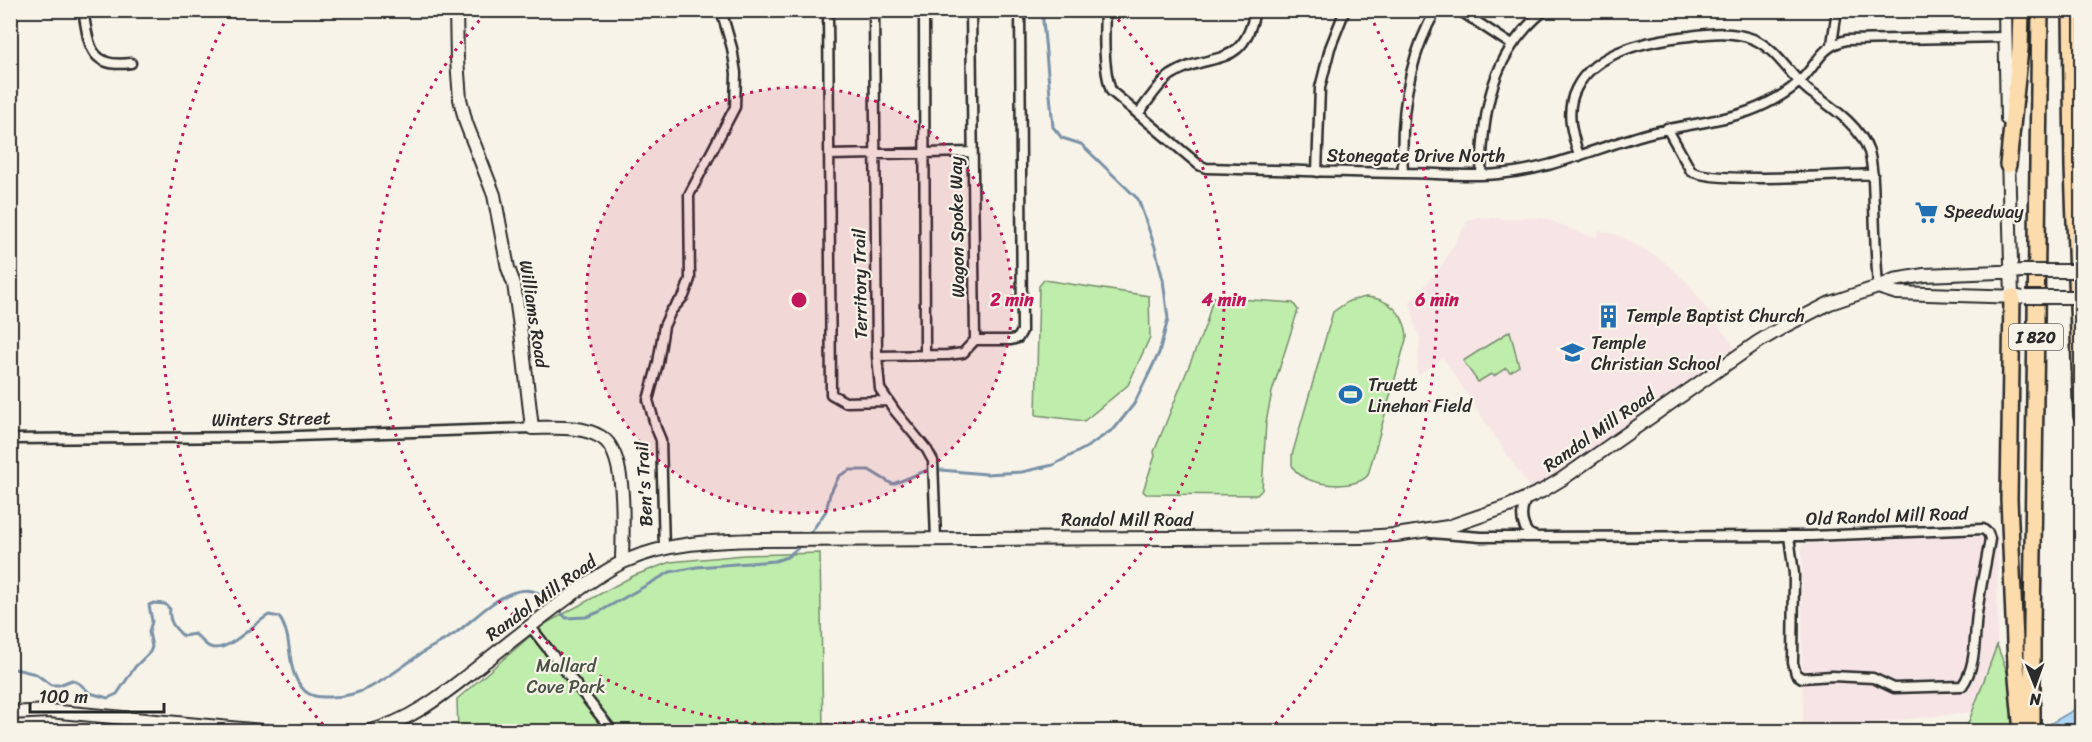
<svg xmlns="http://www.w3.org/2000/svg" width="2092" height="742" viewBox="0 0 2092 742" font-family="Sriracha,sans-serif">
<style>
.built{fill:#f7e5e6}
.green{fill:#bfedac;stroke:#758c6c;stroke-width:1.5}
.water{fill:#add5f8;stroke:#7991a6;stroke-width:1.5}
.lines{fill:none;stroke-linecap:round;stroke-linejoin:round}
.stream{stroke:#7991a6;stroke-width:3}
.street-casing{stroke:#2b2b2b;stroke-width:13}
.secondary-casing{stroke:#2b2b2b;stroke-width:16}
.highway-casing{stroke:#2b2b2b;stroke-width:20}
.street{stroke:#f7f3e8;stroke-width:8}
.secondary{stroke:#f7f3e8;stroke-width:12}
.highway{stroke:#fcdcac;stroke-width:15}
.secondary-bridge-casing{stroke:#2b2b2b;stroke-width:16;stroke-linecap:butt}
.secondary-bridge{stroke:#f7f3e8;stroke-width:12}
.ring{fill:none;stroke:#c2185b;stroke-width:3;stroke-dasharray:3 6}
.labels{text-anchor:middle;stroke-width:4.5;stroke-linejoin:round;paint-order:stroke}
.shield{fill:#f7f3e8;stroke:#686764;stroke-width:1.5}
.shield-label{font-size:16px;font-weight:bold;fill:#2b2b2b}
.street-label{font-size:18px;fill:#2b2b2b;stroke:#f7f3e8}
.poi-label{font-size:18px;fill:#2b2b2b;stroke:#f7f3e8;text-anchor:start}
.park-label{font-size:18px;fill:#495245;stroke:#f7f3e8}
.centre{fill:#c2185b;stroke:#f7f3e8;stroke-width:3}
.ring-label{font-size:18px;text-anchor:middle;font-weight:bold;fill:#c2185b;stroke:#f7f3e8;stroke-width:4.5;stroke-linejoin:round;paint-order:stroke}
</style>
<rect width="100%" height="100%" fill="#f7f3e8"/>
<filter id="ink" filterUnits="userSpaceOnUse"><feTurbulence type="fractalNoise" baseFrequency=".0167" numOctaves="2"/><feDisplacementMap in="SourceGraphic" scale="12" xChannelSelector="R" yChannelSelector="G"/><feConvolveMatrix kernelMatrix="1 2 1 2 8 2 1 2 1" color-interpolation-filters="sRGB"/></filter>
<g filter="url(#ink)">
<path class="built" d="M1478,217L1506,219L1527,217L1547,219L1583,234L1597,237L1599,230L1620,236L1662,260L1688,283L1735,348L1617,433L1555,475L1530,489L1443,358L1417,376L1420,336L1416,328L1410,302L1441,267L1468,220Z
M1998,535L1997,645L1972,712L1803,731L1802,544Z"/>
<path class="green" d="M1044,280L1149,296L1150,337L1128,385L1084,421L1036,415L1039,286Z
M1213,297L1293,303L1298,310L1272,392L1266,422L1262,490L1257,495L1146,494L1143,491L1155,456L1154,452L1206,324Z
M1366,297C1388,298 1405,313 1407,336L1368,475C1355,492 1299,486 1292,465C1292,463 1292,457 1292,455L1333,312L1349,301Z
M1510,331L1519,366L1510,372L1506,368L1494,376L1491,374L1478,382L1463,361Z
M820,553L823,731H458L457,699L543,625L633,576L670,562L744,555Z
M1997,645L2017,699L2026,731L1965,732Z"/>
<path class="water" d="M2079,707H2081V731L2036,732Z"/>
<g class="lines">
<path class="stream" d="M941,470L986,474L1022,472L1053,465L1087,447L1115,428L1134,404L1159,353L1168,319L1163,280L1155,247L1138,199L1081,144L1062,138L1053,127L1042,10
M809,535L826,511L830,494L839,476L850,470H869L892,484C906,480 917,473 932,469
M559,610L566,618L586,617L599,612L670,572L697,567L775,561L787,557L798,548
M10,669H15L36,674L51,685H59L72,680L80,684L90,693L108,698L117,694L135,667L150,652L152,647L149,632L152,621L149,605L154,603L165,604L170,609C168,622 175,628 183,636L195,634C200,638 205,645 210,647C228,654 255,622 269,615L279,617C295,639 284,668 303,689C310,697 319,697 328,697C367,698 392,673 422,653C433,645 446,641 457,632C484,612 521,567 554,605"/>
<defs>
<path id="street" d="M83,10C89,44 89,69 131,63
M828,10L831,394L845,402L888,401
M874,10L877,356L880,389L895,411L927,450L933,461L936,539
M924,10L925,356
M1105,10C1104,37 1103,67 1111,91L1199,165L1206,168C1271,170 1337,172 1402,173C1433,173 1466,177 1498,174C1550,170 1596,148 1646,134C1677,126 1709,123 1740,114C1761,108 1788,94 1803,78C1819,61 1821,47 1846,40L2005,37
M1459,10L1512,45
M1832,44L1837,10
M1138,114C1148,102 1158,84 1171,75C1210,50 1244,72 1255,10
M1667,128L1691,171C1713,184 1840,175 1873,174
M829,155L972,152
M1579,156C1572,134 1565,111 1576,89C1595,50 1651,40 1690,36C1711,33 1733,31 1753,39C1777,49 1789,75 1809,91C1831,107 1860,125 1869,152C1874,169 1873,188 1874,206C1875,233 1876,260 1878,287
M1317,172L1320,88L1330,48L1345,10
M1403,173C1400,116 1407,60 1436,10
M1481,174C1484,108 1490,55 1545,10
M975,340H1011L1018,338L1022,331L1020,10
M877,356L948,355L963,353L975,340L971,10
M10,439L268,437L532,428
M1526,498C1521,511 1520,522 1528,533L1534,536
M1431,533L1481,537L1811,536L1983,529L1988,533L1990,539C1986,564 1980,589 1977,614C1974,637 1977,666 1962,686L1894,688L1873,678L1832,676L1802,678L1796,674L1793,663L1794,574L1789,536
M664,548L661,440L656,428L648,400L658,363L664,326L671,311L684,296L690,279L689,195L735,107L736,73L732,48L721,10
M530,626L613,732
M101,728L134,732"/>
<path id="secondary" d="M456,10L457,60L460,99L466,123L494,195L508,268L514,284L522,341L532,428C554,428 581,425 601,437C629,453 622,533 622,562
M2005,10L2007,119
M2008,157L2012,297
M1878,287L1897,293L2019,297
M10,713L49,711L273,732
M366,732C412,722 450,689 487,660C519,635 551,609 584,586C597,577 610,568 623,562C667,542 715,541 762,540L1363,537L1396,535L1448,527L1509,506L1542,491L1562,479L1758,342L1783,327L1830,303L1878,287L1894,280L1924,275L2024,271"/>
<path id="highway" d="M2071,10L2073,167L2082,416
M2008,165L2020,49L2021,10
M2012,297L2009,499L2016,666L2022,732
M2032,732V627L2040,10"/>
</defs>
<use href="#street" class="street-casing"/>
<use href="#secondary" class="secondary-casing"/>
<use href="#highway" class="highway-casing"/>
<use href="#street" class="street"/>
<use href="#secondary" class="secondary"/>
<use href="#highway" class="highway"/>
<defs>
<path id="secondary-bridge" d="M2024,271H2082
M2025,297H2082"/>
</defs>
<use href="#secondary-bridge" class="secondary-bridge-casing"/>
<use href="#secondary-bridge" class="secondary-bridge"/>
</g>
</g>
<circle cx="799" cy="300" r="213" fill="#c2185b" fill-opacity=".12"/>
<g class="ring">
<circle cx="799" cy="300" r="213"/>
<path d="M1112 13A425 425 0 1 1 486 13"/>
<path d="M329 731A638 638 0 0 1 228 15M1370 15A638 638 0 0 1 1269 731"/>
</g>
<defs>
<symbol id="supermarket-bare" viewBox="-9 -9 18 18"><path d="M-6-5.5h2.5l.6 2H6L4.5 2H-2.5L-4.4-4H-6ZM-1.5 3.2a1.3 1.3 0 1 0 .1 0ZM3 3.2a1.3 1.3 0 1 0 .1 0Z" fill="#1f6fb2" stroke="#f7f3e8" stroke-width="2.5" paint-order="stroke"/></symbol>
<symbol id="building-bare" viewBox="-9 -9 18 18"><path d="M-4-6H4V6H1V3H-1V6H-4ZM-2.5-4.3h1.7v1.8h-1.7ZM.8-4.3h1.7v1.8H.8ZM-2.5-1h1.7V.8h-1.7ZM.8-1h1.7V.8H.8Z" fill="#1f6fb2" stroke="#f7f3e8" stroke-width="2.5" paint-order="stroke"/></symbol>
<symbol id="school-bare" viewBox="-9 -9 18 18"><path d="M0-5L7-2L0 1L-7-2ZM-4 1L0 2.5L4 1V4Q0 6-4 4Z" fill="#1f6fb2" stroke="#f7f3e8" stroke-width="2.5" paint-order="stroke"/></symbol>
<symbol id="stadium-bare" viewBox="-9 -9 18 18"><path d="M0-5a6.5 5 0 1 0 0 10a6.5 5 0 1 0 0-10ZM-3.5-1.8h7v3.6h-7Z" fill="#1f6fb2" stroke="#f7f3e8" stroke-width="2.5" paint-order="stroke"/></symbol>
</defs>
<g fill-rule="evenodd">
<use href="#supermarket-bare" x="1910" y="196" width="33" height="33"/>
<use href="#building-bare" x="1592" y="300" width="33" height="33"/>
<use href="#school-bare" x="1556" y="336" width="33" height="33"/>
<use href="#stadium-bare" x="1334" y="378" width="33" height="33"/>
</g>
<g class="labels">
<rect class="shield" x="2009" y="324" width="54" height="26" rx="4.5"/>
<g class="shield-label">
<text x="2036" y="343">I 820</text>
</g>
<g class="street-label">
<text x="1416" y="162">Stonegate Drive North</text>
<text transform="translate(957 227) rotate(-91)" y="6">Wagon Spoke Way</text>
<text transform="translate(860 284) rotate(-91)" y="6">Territory Trail</text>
<text transform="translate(534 314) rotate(81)" y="6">Williams Road</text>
<text transform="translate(271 419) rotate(-1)" y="6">Winters Street</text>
<text transform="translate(1599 430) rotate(-35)" y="6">Randol Mill Road</text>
<text transform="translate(644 484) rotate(-93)" y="6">Ben's Trail</text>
<text transform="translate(1887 516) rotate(-2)" y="6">Old Randol Mill Road</text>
<text x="1127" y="526">Randol Mill Road</text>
<text transform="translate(541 598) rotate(-36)" y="6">Randol Mill Road</text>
</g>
<g class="poi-label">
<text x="1944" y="218">Speedway</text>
<text x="1626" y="322">Temple Baptist Church</text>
<text x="1591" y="349">Temple<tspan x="1591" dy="21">Christian School</tspan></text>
<text x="1368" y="391">Truett<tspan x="1368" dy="21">Linehan Field</tspan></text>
</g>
<g class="park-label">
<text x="566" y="672">Mallard<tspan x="566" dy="21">Cove Park</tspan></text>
</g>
</g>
<circle cx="799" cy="300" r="9" class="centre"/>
<g class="ring-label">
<text x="1012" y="306">2 min</text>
<text x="1224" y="306">4 min</text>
<text x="1437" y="306">6 min</text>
</g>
<rect width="2092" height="742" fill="none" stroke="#f7f3e8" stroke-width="36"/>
<rect x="18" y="18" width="2056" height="706" fill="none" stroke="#2b2b2b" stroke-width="2" filter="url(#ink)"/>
<g transform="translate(2035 685) rotate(179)" stroke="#f7f3e8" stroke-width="4.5" paint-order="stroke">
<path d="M0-4.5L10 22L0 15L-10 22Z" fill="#2b2b2b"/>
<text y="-9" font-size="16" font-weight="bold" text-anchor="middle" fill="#2b2b2b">N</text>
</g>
<path d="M30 703v9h134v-9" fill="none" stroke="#2b2b2b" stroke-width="3"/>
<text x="39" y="703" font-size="18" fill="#2b2b2b" stroke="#f7f3e8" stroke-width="4.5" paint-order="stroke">100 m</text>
</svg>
